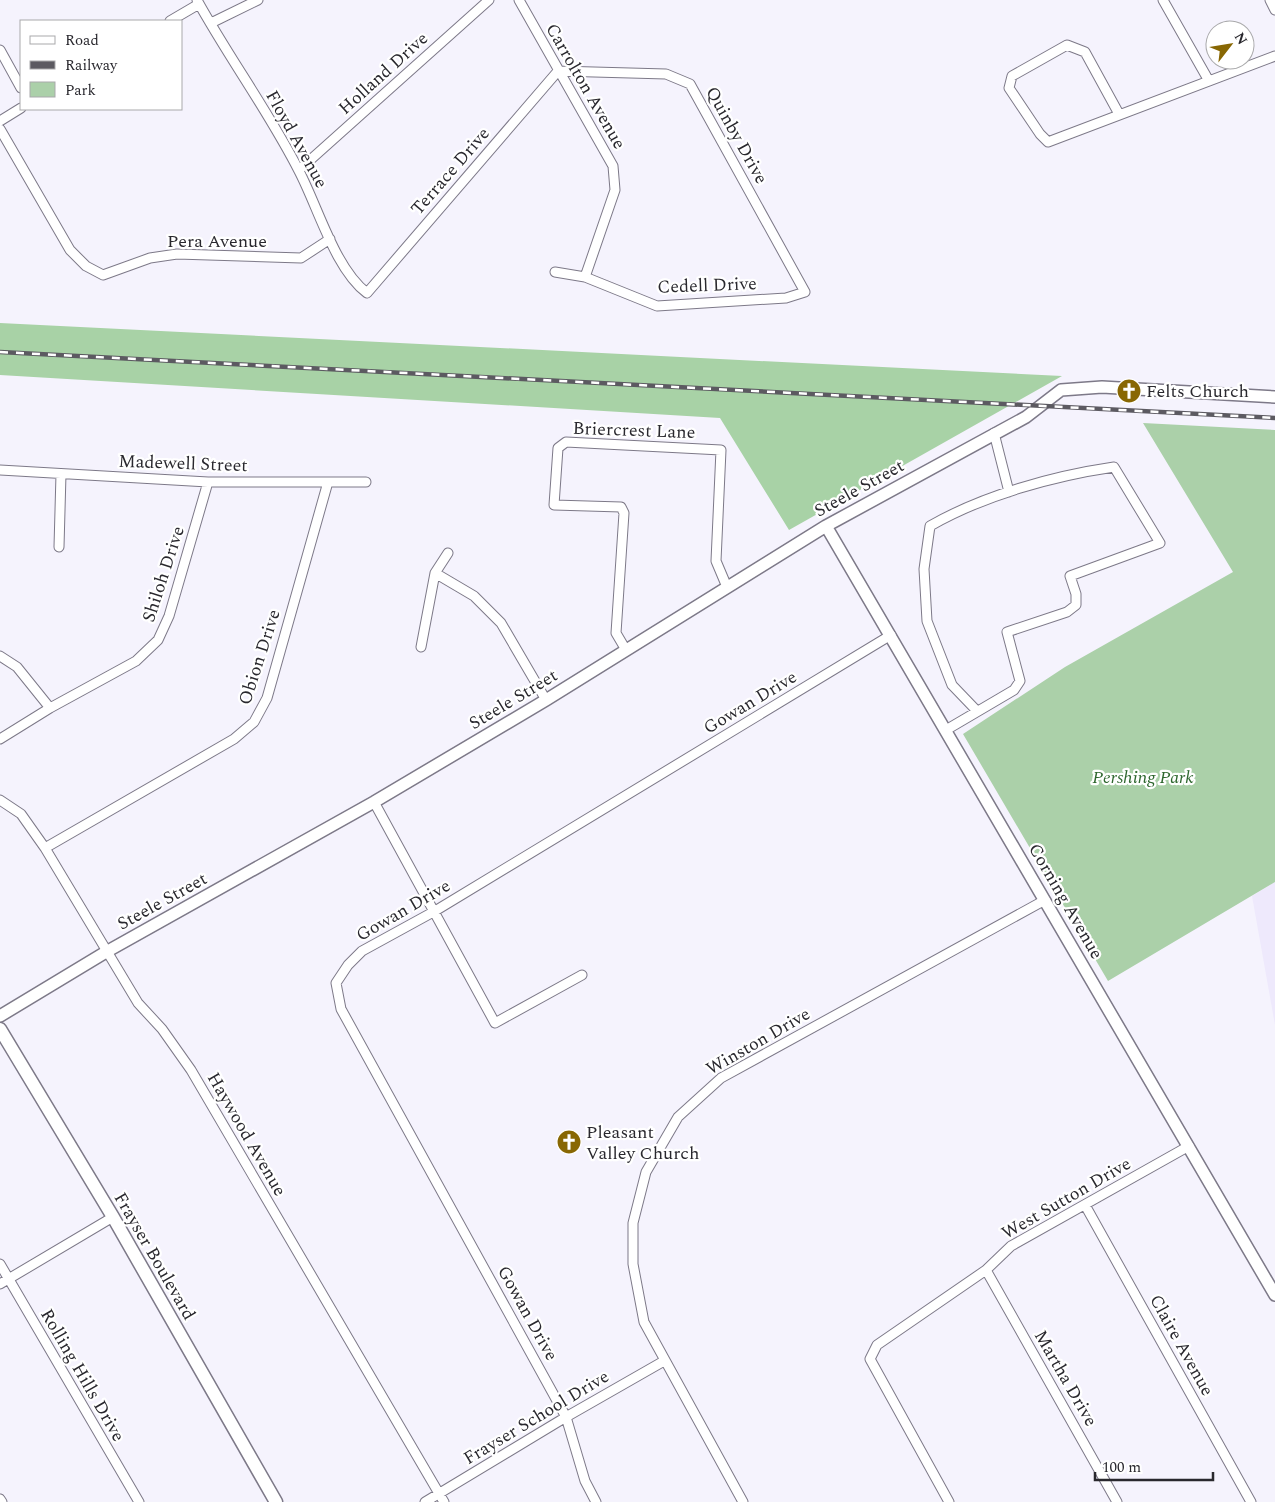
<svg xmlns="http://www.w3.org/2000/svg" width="1275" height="1502" viewBox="0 0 1275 1502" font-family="Spectral,serif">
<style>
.built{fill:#eee9fc}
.green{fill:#abd0a9}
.forest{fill:#a8d2a6}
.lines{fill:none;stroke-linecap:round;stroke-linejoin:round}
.minor-casing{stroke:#7d7988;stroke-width:11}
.tertiary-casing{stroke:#7d7988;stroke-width:14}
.secondary-casing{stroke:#7d7988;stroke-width:15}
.minor{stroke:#fff;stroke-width:9}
.tertiary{stroke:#fff;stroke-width:11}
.secondary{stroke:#fff;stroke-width:12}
.rail-casing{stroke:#5c5a61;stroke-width:4.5}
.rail{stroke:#fff;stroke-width:2.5;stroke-dasharray:8;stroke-linecap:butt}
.labels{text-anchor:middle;stroke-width:4.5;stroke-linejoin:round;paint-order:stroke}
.street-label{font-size:18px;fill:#29282e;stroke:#fff}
.poi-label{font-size:18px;fill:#29282e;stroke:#fff;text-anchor:start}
.park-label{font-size:18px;font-style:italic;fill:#2e672e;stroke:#fff}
</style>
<rect width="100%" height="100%" fill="#f5f3fd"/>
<path class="built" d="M1275,882V1025L1252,896Z"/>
<path class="green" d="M1143,423L1275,430V882L1108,981L963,734L1065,667L1233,572Z"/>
<path class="forest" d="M0,323L1062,376L789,530L720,418L0,375Z"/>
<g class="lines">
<defs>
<path id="minor" d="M197,0C229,58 269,112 299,171C318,207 335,269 367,293L558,71L666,74L690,84L805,292L786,298L657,306L585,277L555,272
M519,0L613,166L615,190L585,277
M1163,0L1209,81
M1270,0L1275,10
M170,21L199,4
M211,23L258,0
M0,50L21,88
M1119,114L1085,52L1067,45L1012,76L1009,88L1040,134L1048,142L1275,56
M0,121L21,108
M0,129L70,250L86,266L103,275L150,258L177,254L301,258L330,239
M299,170L489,0
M994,433L1009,492
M0,470L208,482H366
M59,547L61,474
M435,573L474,596L501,623L546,700
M421,647L435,573L448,553
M626,650L616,633L624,513L621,507L554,505L558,448L566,442L721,450L716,561L727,587
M0,656L17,667L50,708
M946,730L1014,690L1020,681L1007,632L1067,612L1076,605V594L1070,576L1160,543L1114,467C1053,476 984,495 930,526L924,569L927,621L952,685L977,711
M0,739L50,708L136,661L158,640L169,616L208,482
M0,800L21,814L45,848L138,1003L162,1029L191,1070L444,1502
M374,802L495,1023L582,975
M45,848L234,739L254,722L267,698L328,482
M1085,1205L1251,1502
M0,1264L139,1502
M986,1270L1117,1502
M0,1284L113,1217
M0,1499L2,1502
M425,1502L566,1417L664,1361
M596,1502L585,1481L566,1417L341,1009L336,983L348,965L362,951L435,911L891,635
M743,1502L644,1322L633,1264V1223L646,1172L678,1117L721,1078L1045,900
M949,1502L870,1359L877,1345L986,1270L1011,1246L1189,1146"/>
<path id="tertiary" d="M826,526L1275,1295
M0,1016L106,952L374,802L546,700L826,526L1026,417L1061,390L1102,387L1275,397"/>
<path id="secondary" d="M0,1029L113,1217L276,1502"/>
</defs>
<use href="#minor" class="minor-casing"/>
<use href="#tertiary" class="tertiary-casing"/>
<use href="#secondary" class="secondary-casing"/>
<use href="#minor" class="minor"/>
<use href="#tertiary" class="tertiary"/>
<use href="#secondary" class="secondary"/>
<defs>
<path id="rail" d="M0,352L1275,418"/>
</defs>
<use href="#rail" class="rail-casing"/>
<use href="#rail" class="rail"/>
</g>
<defs>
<symbol id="church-disc" viewBox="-11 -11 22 22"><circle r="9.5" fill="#886703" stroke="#fff"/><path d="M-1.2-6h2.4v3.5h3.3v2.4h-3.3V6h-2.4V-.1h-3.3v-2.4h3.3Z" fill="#fff"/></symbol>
</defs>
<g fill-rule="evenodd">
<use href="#church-disc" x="1115" y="377" width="28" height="28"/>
<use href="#church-disc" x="555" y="1128" width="28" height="28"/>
</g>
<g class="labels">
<g class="street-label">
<text transform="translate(383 73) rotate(-42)" y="6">Holland Drive</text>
<text transform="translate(586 86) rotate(60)" y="6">Carrolton Avenue</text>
<text transform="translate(737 135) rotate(61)" y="6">Quinby Drive</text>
<text transform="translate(297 139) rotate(61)" y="6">Floyd Avenue</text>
<text transform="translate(450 171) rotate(-49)" y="6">Terrace Drive</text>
<text x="217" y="247">Pera Avenue</text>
<text transform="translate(707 285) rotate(-2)" y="6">Cedell Drive</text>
<text transform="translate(634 430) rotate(2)" y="6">Briercrest Lane</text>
<text transform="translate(183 463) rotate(2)" y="6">Madewell Street</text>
<text transform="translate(859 488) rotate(-29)" y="6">Steele Street</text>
<text transform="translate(163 574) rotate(-72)" y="6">Shiloh Drive</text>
<text transform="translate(259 657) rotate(-72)" y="6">Obion Drive</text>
<text transform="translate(513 699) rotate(-31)" y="6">Steele Street</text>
<text transform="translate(750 702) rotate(-31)" y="6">Gowan Drive</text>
<text transform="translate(162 901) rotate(-29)" y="6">Steele Street</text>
<text transform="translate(1066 901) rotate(60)" y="6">Corning Avenue</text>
<text transform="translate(403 910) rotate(-30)" y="6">Gowan Drive</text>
<text transform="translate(758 1041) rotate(-30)" y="6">Winston Drive</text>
<text transform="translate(247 1134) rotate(60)" y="6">Haywood Avenue</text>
<text transform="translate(1066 1198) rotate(-30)" y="6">West Sutton Drive</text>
<text transform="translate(155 1256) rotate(60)" y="6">Frayser Boulevard</text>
<text transform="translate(528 1313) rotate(61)" y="6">Gowan Drive</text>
<text transform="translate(1182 1345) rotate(61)" y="6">Claire Avenue</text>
<text transform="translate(83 1375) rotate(60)" y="6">Rolling Hills Drive</text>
<text transform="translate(1066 1378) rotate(60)" y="6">Martha Drive</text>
<text transform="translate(536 1417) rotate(-31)" y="6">Frayser School Drive</text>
</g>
<g class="poi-label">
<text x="1146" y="397">Felts Church</text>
<text x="586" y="1138">Pleasant<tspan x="586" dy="21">Valley Church</tspan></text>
</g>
<g class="park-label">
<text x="1143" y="783">Pershing Park</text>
</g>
</g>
<rect x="20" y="20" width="162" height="90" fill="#ffffff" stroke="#a9a9ab"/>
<rect x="30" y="36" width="25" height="8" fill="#ffffff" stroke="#a9a9ab"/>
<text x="65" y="45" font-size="15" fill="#29282e">Road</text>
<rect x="30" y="61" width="25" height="8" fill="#5c5a61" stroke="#a9a9ab"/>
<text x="65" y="70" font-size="15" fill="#29282e">Railway</text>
<rect x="30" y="82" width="25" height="15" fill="#abd0a9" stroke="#a9a9ab"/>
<text x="65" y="95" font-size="15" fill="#29282e">Park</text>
<g transform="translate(1230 45) rotate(59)"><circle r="24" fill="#ffffff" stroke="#a9a9ab"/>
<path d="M0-4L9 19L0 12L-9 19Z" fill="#886703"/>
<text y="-8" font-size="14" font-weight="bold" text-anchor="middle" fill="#29282e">N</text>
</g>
<path d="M1095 1472v8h118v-8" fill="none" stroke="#29282e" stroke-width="2.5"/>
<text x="1102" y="1472" font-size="15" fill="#29282e" stroke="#ffffff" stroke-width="4" paint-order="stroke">100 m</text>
</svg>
